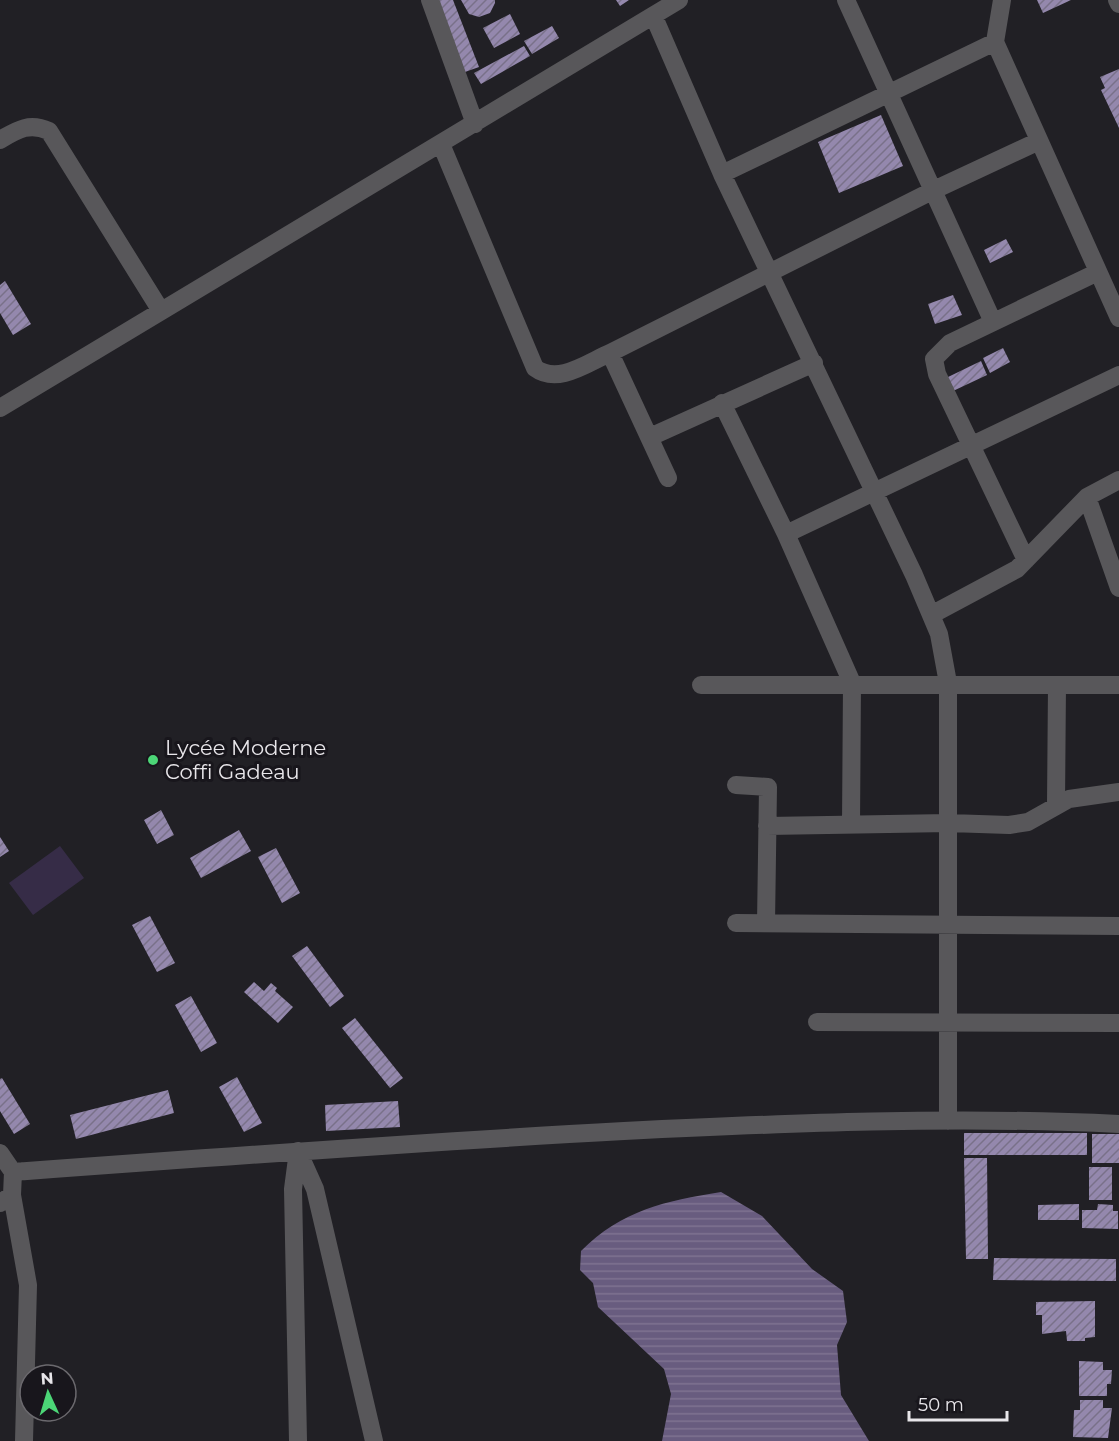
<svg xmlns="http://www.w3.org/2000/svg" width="1119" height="1441" viewBox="0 0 1119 1441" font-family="Montserrat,sans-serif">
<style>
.grass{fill:#362c47}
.water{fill:url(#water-rules)}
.building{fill:url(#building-hatch)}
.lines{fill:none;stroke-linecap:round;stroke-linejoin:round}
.minor{stroke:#58575a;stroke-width:18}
.poi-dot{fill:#4cd677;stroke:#18161c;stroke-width:2}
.labels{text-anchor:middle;stroke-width:6;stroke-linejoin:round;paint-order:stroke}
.poi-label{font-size:21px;fill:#e8e6ea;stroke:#18161c;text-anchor:start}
</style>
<defs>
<pattern id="water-rules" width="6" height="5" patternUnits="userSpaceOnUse" patternTransform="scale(1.5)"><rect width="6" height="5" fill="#685c7f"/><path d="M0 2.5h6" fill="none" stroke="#7e7391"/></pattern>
<pattern id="building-hatch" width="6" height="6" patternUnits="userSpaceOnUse" patternTransform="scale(1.5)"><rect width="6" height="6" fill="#9488ad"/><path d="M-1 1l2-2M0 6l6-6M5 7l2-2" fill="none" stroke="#797189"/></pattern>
</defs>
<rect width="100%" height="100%" fill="#212025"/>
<path class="grass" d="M60,846L84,878L33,915L9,883Z"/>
<path class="water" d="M721,1192L762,1216L812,1269L843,1291L847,1322L837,1345L841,1395L869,1441H662L671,1394L664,1369L598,1307L593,1283L580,1270L581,1251C622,1210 665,1201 721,1192Z"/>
<path class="building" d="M438,0H453L479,67L465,72Z
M461,0H495V3L490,13L479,17L469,14Z
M616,0H629L620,6Z
M1037,0H1071L1043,13Z
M510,14L520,34L494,48L483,28Z
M552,26L559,38L532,54L524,41Z
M524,46L530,56L481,84L474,73Z
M1119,69V128L1101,90L1105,88L1100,77Z
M881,115L903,166L839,193L818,142Z
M1006,239L1013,252L990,263L984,250Z
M5,281L31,324L13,335L0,313V285Z
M953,295L962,315L935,324L928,304Z
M1003,348L1010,362L990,373L983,358Z
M981,361L987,375L953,391L946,378Z
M161,810L174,835L157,844L144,820Z
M239,830L251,851L201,878L190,858Z
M0,837L9,851L0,857Z
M276,848L300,893L282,903L258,857Z
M150,916L175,963L157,972L132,925Z
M307,946L344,996L330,1007L292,956Z
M254,982L264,991L271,983L277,988L275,991L293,1007L278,1023L244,992Z
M191,996L217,1043L201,1052L175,1005Z
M355,1018L403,1078L390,1088L342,1028Z
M237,1077L262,1123L244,1132L219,1087Z
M2,1078L30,1124L14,1134L0,1111V1079Z
M168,1090L174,1113L76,1139L70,1115Z
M398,1101L400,1127L326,1131L325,1105Z
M964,1133H1087V1155H964Z
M1092,1134H1119V1163H1092Z
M964,1158H987L988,1259H966Z
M1089,1167H1112V1200H1089Z
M1079,1204V1220H1038V1205Z
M1098,1204L1113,1205V1211H1118V1229L1082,1228V1210H1097Z
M994,1258L1116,1259V1281L993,1280Z
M1095,1301V1337L1085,1338V1341H1067L1066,1331L1042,1334V1315H1036V1302Z
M1079,1361L1103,1362V1370H1112L1111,1384H1107V1396H1079Z
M1080,1400H1103V1408H1112L1108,1438L1073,1437L1074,1410H1080Z"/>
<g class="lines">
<path class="minor" d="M430,0L475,124
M846,0L993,322
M1002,0L995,42L1119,318
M1117,0L1119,4
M654,17L722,174L914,575L939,634L948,683V1121
M0,140C17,130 29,122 49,131L161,311
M441,144L535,368C558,385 587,363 610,353L934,190L1039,141
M722,174L995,42
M610,353L668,478
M722,403L786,534L852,683L851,825
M0,408L679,0
M650,437L814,363
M1087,497L1119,588
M786,534L1119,375
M1026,560L937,374L934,359L950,343L1098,272
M931,615L1017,569L1087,497L1119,480
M701,685H1119
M736,785L768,787L766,923
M1056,804L1057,685
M767,826L949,823L1009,825L1028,822L1069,799L1119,792
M736,923L1119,926
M817,1022L1119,1023
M298,1151L315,1189L374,1441
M298,1151L293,1189L298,1441
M0,1153L13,1172L12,1195L0,1203
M13,1172C217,1157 420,1142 624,1131C789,1123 954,1116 1119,1124
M12,1195L28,1285L24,1441"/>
</g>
<circle class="poi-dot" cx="153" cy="760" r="6"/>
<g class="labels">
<g class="poi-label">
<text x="165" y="755">Lycée Moderne<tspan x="165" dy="24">Coffi Gadeau</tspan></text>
</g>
</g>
<g transform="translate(48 1393) rotate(356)"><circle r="28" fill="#18161c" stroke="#6b696e" stroke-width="1.5"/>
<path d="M0-4.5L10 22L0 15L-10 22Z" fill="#4cd677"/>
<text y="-9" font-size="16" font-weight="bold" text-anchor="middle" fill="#e8e6ea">N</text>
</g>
<path d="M909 1411v9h98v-9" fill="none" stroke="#e8e6ea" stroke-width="3"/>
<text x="918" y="1411" font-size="18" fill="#e8e6ea" stroke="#18161c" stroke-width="4.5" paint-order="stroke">50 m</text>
</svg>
